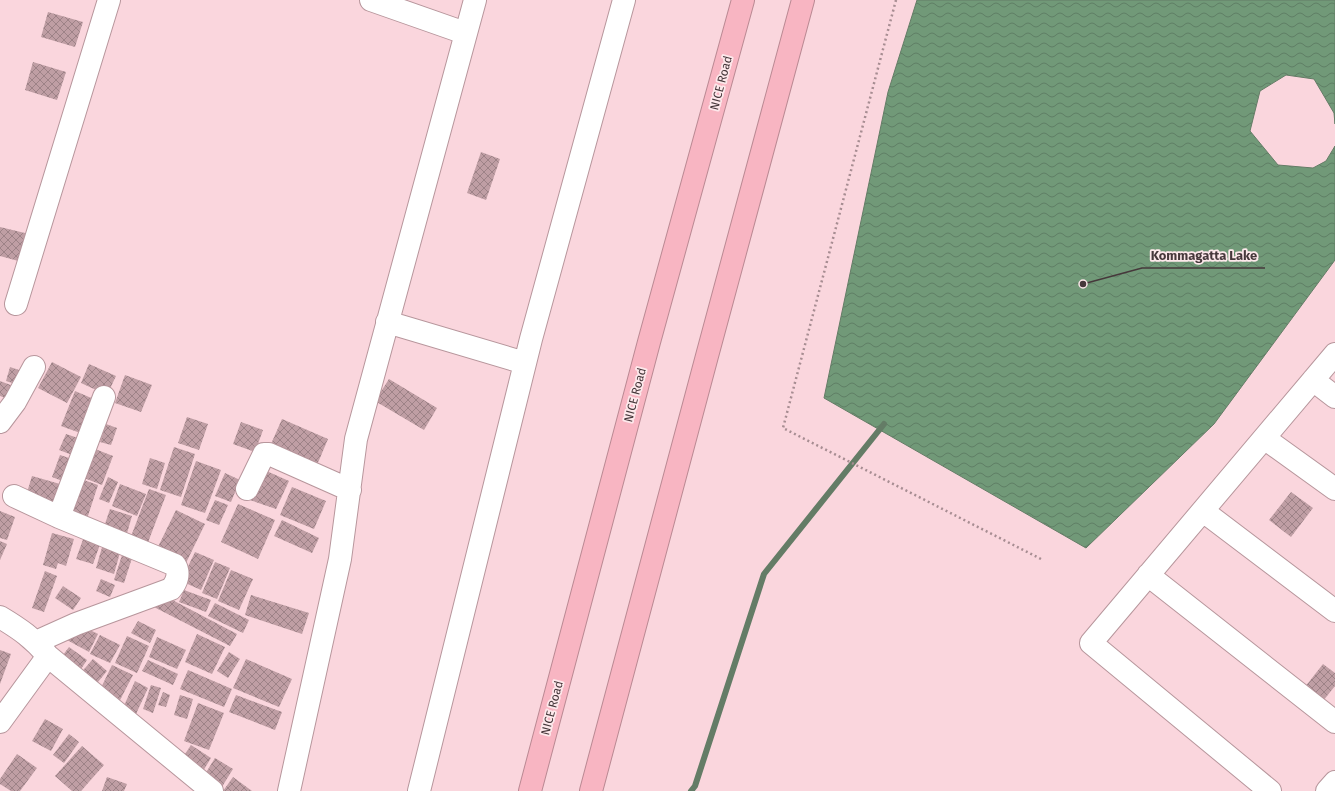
<svg xmlns="http://www.w3.org/2000/svg" width="1335" height="791" viewBox="0 0 1335 791" font-family="'Fira Sans',sans-serif">
<style>
.water{fill:url(#water-waves);stroke:#647c66}
.lines{fill:none;stroke-linecap:round;stroke-linejoin:round}
.stream{stroke:#647c66;stroke-width:6}
.building{fill:url(#building-cross-hatch)}
.minor-casing{stroke:#b7969c;stroke-width:24}
.motorway-casing{stroke:#ba8993;stroke-width:24}
.path{stroke:#a78d92;stroke-width:2.5;stroke-dasharray:2 3;stroke-linecap:butt}
.minor{stroke:#fff;stroke-width:22}
.motorway{stroke:#f8b5c2;stroke-width:22}
.labels{text-anchor:middle;stroke-width:3.5;stroke-linejoin:round;paint-order:stroke}
.street-label{font-size:12px;fill:#46383b;stroke:#fde8eb}
.leader{fill:none;stroke:#46383b;stroke-width:1.5}
.callout-dot{fill:#46383b;stroke:#fde8eb;stroke-width:1.5}
.callout-label{font-size:13px;text-anchor:middle;font-weight:bold;fill:#46383b;stroke:#fde8eb;stroke-width:3.5;stroke-linejoin:round;paint-order:stroke}
</style>
<defs>
<pattern id="water-waves" width="16" height="10" patternUnits="userSpaceOnUse"><rect width="16" height="10" fill="#719978"/><path d="M0 5q4-4 8 0t8 0" fill="none" stroke="#5f7e64"/></pattern>
<pattern id="building-cross-hatch" width="8" height="8" patternUnits="userSpaceOnUse"><rect width="8" height="8" fill="#bf9ea4"/><path d="M0 0l8 8M0 8l8-8" fill="none" stroke="#9d8287"/></pattern>
</defs>
<rect width="100%" height="100%" fill="#fad6dd"/>
<path class="water" d="M917,0H1335V124L1334,113L1314,79L1286,75L1260,91L1250,131L1278,165L1313,168L1326,161L1335,146V260L1214,424L1086,548L824,398L888,92Z"/>
<g class="lines">
<path class="stream" d="M691,791L695,786L764,574L884,424"/>
</g>
<path class="building" d="M48,12L83,22L75,47L41,37Z
M33,62L66,72L57,100L25,90Z
M481,152L500,159L486,200L467,193Z
M0,227L29,234L22,262L0,256Z
M52,362L81,377L67,403L38,388Z
M89,364L116,376L107,395L81,383Z
M10,367L22,371L18,385L6,381Z
M125,375L152,385L141,412L115,403Z
M389,379L437,408L424,430L375,401Z
M0,381L16,387L11,400L0,396Z
M75,391L96,400L83,434L61,426Z
M187,417L208,424L199,450L178,443Z
M282,419L328,439L317,465L271,444Z
M241,422L263,430L255,452L233,444Z
M106,424L117,428L111,445L100,442Z
M66,434L81,439L75,456L59,450Z
M90,447L113,456L102,485L79,476Z
M174,447L195,454L181,497L160,490Z
M60,455L72,459L65,482L52,477Z
M150,458L165,463L157,489L142,484Z
M196,461L221,470L205,513L181,505Z
M262,469L289,481L276,509L250,500Z
M225,473L240,480L231,502L215,496Z
M32,476L60,484L53,507L25,499Z
M108,477L118,482L109,503L99,499Z
M78,478L98,485L86,522L66,516Z
M120,484L146,494L137,516L112,506Z
M292,487L326,501L314,529L280,515Z
M149,489L166,495L147,545L130,539Z
M1291,492L1313,508L1291,537L1269,520Z
M215,500L228,505L219,525L206,520Z
M238,504L275,520L258,559L221,542Z
M110,509L132,516L125,540L102,533Z
M176,510L205,524L185,565L156,551Z
M0,511L15,517L7,540L0,538Z
M282,520L319,538L312,553L274,536Z
M86,531L103,536L93,564L76,559Z
M52,533L74,539L66,566L58,563L56,569L43,565Z
M0,541L7,544L0,560Z
M103,544L121,549L114,574L96,568Z
M123,552L133,555L124,583L114,580Z
M195,552L214,560L201,590L181,581Z
M215,562L230,568L217,599L202,593Z
M231,570L253,579L239,610L218,601Z
M45,571L57,576L44,612L32,608Z
M101,579L115,585L110,597L96,591Z
M63,586L81,598L73,610L55,598Z
M184,590L211,600L206,612L179,602Z
M161,594L237,634L230,646L154,607Z
M251,595L309,613L302,634L245,615Z
M215,603L249,620L243,633L208,616Z
M138,621L156,630L150,643L131,633Z
M82,626L98,634L89,652L67,640Z
M197,634L225,647L212,674L185,662Z
M100,635L120,645L110,663L90,654Z
M127,636L149,646L137,673L115,663Z
M157,637L186,650L177,669L149,657Z
M69,647L87,660L79,672L60,659Z
M0,650L11,654L0,684Z
M229,652L240,659L228,678L217,671Z
M93,659L107,671L93,688L78,676Z
M246,659L292,679L279,707L233,688Z
M148,660L178,674L173,685L142,671Z
M1323,664L1335,673V686L1319,706L1301,692Z
M112,665L133,675L118,704L98,694Z
M188,670L232,689L224,707L180,689Z
M135,681L148,688L136,714L123,708Z
M151,685L161,688L153,713L143,709Z
M163,692L170,695L166,707L158,705Z
M180,695L193,699L187,719L174,715Z
M236,695L282,712L275,730L229,712Z
M198,703L224,713L209,750L184,741Z
M45,719L63,729L51,751L32,741Z
M69,734L79,742L64,763L53,755Z
M191,745L211,758L200,776L179,763Z
M82,746L104,765L81,791H72L55,776Z
M17,754L37,768L20,791H11L0,784V779Z
M215,758L233,769L220,790L202,779Z
M107,777L127,784L124,791H102Z
M233,777L252,791H223Z"/>
<g class="lines">
<defs>
<path id="minor" d="M371,0L465,33
M16,304L109,0
M387,322L525,363
M1313,380L1335,397
M0,422L15,402L34,367
M1264,438L1335,489
M247,489L264,454H269L350,490
M14,496L59,517L175,565C180,573 177,582 171,589L76,624L36,642
M1203,511L1335,611
M59,517L104,397
M1148,575L1335,722
M0,617C20,629 33,638 48,656L212,791
M0,722L48,656
M289,791L340,559L356,439L475,0
M419,791L531,339L624,0
M1270,791L1091,643L1335,354
M1327,791L1335,782"/>
<path id="motorway" d="M530,791L649,342L743,0
M591,791L707,356L803,0"/>
</defs>
<use href="#minor" class="minor-casing"/>
<use href="#motorway" class="motorway-casing"/>
<path class="path" d="M896,0L783,428L1041,559"/>
<use href="#minor" class="minor"/>
<use href="#motorway" class="motorway"/>
</g>
<g class="labels">
<g class="street-label">
<text transform="translate(721 83) rotate(-75)" y="4">NICE Road</text>
<text transform="translate(635 395) rotate(-75)" y="4">NICE Road</text>
<text transform="translate(552 708) rotate(-75)" y="4">NICE Road</text>
</g>
</g>
<path class="leader" d="M1083 284L1142 268H1265"/>
<circle class="callout-dot" cx="1083" cy="284" r="4"/>
<g class="callout-label">
<text x="1204" y="260">Kommagatta Lake</text>
</g>
</svg>
